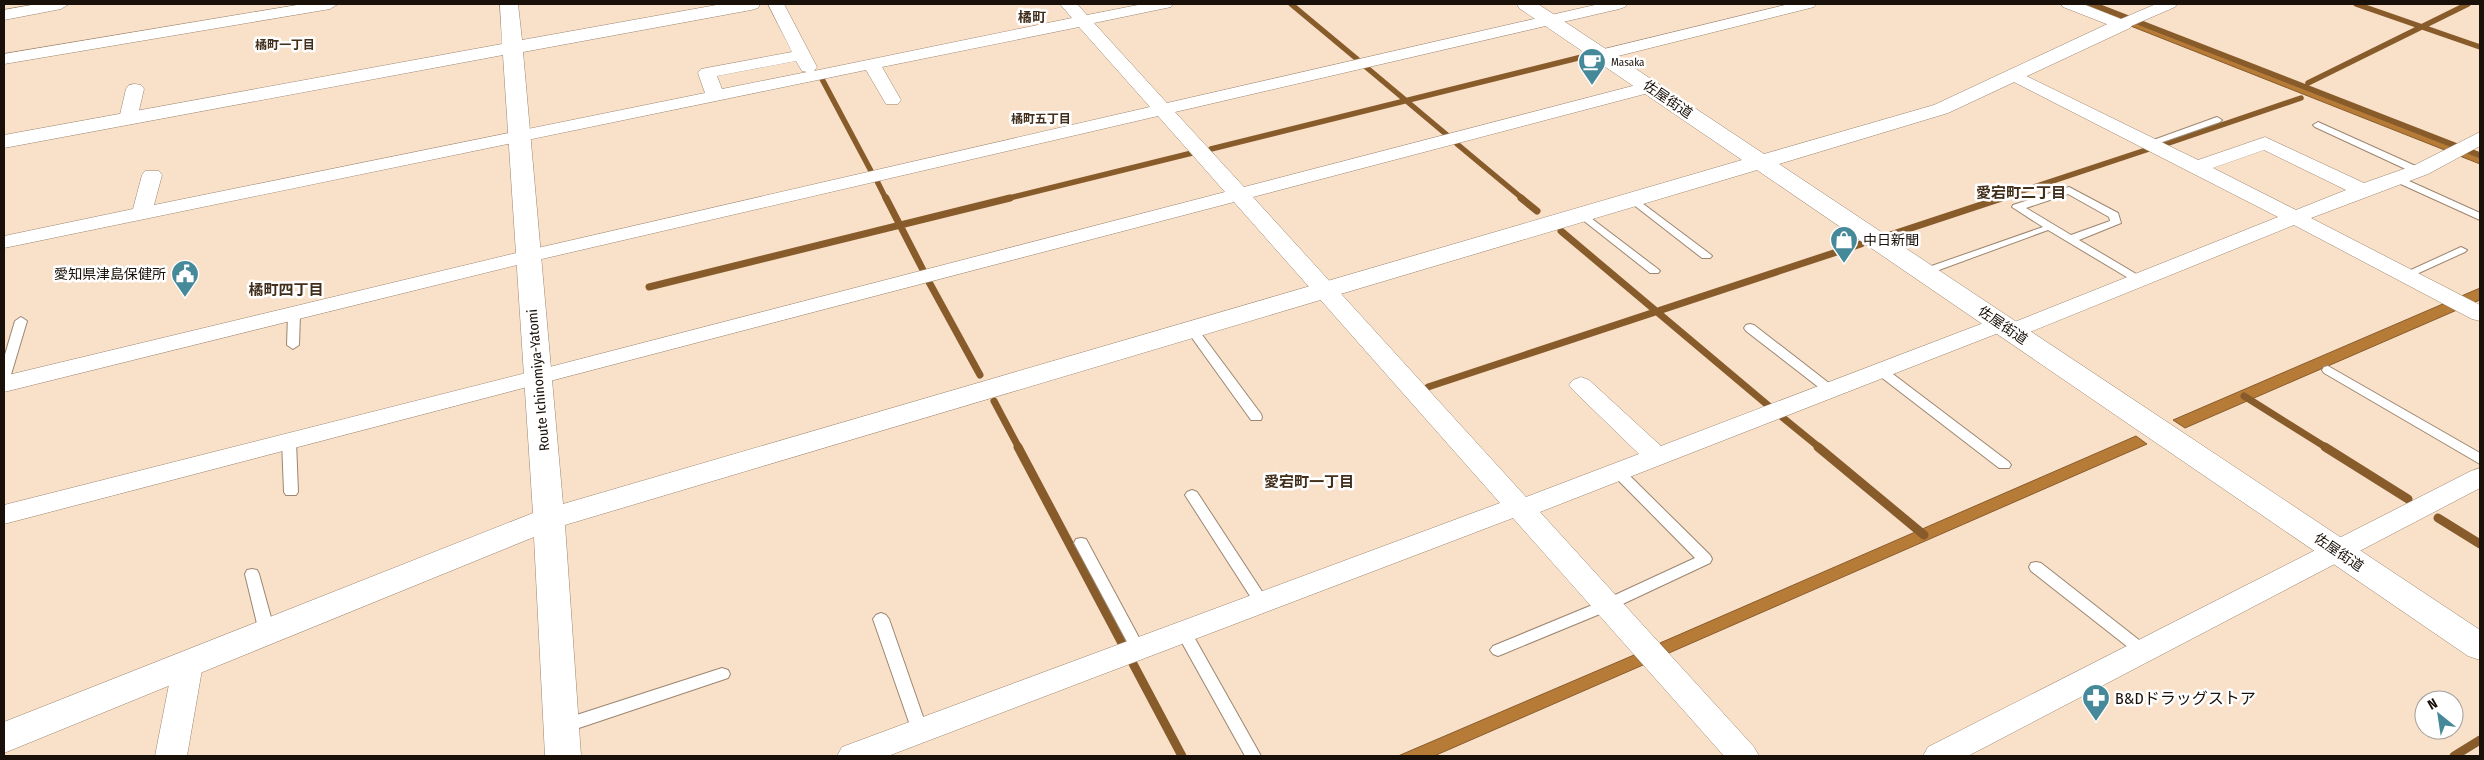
<svg xmlns="http://www.w3.org/2000/svg" width="2484" height="760" viewBox="0 0 2484 760" font-family="'Fira Sans Condensed','Noto Sans JP',sans-serif">
<style>
.water{fill:#b77b38;stroke:#885b2a}
.lines{fill:none;stroke-linecap:round;stroke-linejoin:round}
.stream-far2{stroke:#885b2a;stroke-width:5.5}
.stream-far1{stroke:#885b2a;stroke-width:7}
.stream{stroke:#885b2a;stroke-width:9}
.lane-casing{stroke:#9c8670;stroke-width:2}
.street-casing{stroke:#9c8670;stroke-width:1}
.secondary-casing{stroke:#9c8670;stroke-width:1}
.lane{fill:#fff;fill-rule:evenodd}
.street{fill:#fff;fill-rule:evenodd}
.secondary{fill:#fff;fill-rule:evenodd}
.labels{text-anchor:middle;stroke-width:5;stroke-linejoin:round;paint-order:stroke}
.far-poi-label{font-size:11px;fill:#191109;stroke:#fff;text-anchor:start}
.far-neighbourhood-label{font-size:12px;font-weight:bold;fill:#412e1b;stroke:#fff}
.far-quarter-label{font-size:14px;font-weight:bold;fill:#412e1b;stroke:#fff}
.street-label{font-size:14px;fill:#191109;stroke:#fff}
.poi-label{font-size:14px;fill:#191109;stroke:#fff;text-anchor:start}
.neighbourhood-label{font-size:15px;font-weight:bold;fill:#412e1b;stroke:#fff}
.near-poi-label{font-size:16px;fill:#191109;stroke:#fff;text-anchor:start}
</style>
<rect width="100%" height="100%" fill="#f9e0c9"/>
<path class="water" d="M2075,4H2087L2480,158V164Z
M2480,288V300L2185,428L2173,420Z
M2136,436L2147,444L1669,653L1660,643Z
M1634,655L1643,665L1434,756H1398Z"/>
<g class="lines">
<path class="stream-far2" d="M1291,4L1357,59
M2092,4L2480,155
M2356,4L2480,47
M1366,67L1447,135
M822,79L871,171
M2308,83L2468,4
M1457,144L1523,199
M2163,145L2301,98
M1211,149L1586,56
M877,181L886,199
M1005,199L1192,153
M1998,199L2152,148"/>
<path class="stream-far1" d="M886,198L923,270
M1521,198L1537,211
M1561,231L1770,407
M1890,235L2002,198
M929,282L980,375
M649,287L1010,198
M1428,387L1861,244
M2244,396L2327,448
M994,401L1019,448
M1782,417L1820,448"/>
<path class="stream" d="M1018,447L1124,647
M1818,447L1924,535
M2325,447L2408,499
M2438,518L2480,544
M1131,660L1182,756
M2454,756L2480,740"/>
<defs>
<path id="lane" d="M2217,117L2222,120L2220,122L2154,145L2150,146L2145,143Z
M2318,122L2420,168L2421,170L2416,173L2412,172L2315,127L2313,125Z
M2398,176L2480,213V220L2394,181V177Z
M2069,187L2118,213L2121,223L2079,240L2143,278L2145,280L2143,282H2135L2048,230L1928,274H1920L1918,272L1920,270L2043,227L2012,207L2013,205ZM2068,194L2109,217L2110,221L2071,235L2026,208Z
M1634,197L1710,254L1712,256L1710,258H1702L1630,202V198Z
M1583,212L1658,269L1660,271L1658,273H1650L1579,217L1578,215L1579,213Z
M2461,247L2467,250L2465,252L2410,277L2406,278L2400,275Z
M294,310L300,314L299,345L293,349L287,345L288,314Z
M21,317L27,321L10,378L4,382V358L15,321Z
M1750,324L1754,325L1834,387L1836,390L1834,393H1826L1746,331L1744,328L1746,325Z
M1193,327L1197,328L1261,414L1262,417L1261,420H1251L1187,331Z
M2328,366L2480,453V464L2324,373L2322,370L2324,367Z
M1881,367L1885,368L2009,462L2011,465L2009,468H1999L1877,374L1875,371Z
M289,437L296,441L298,492L296,495H286L284,492L282,441Z
M1618,467L1623,469L1710,555L1712,559L1710,563L1612,609L1503,654L1498,656L1493,654L1490,650L1493,646L1602,601L1695,558L1613,475L1611,472L1613,469Z
M1192,490L1197,492L1267,599L1269,603L1267,607L1262,609L1257,607L1185,495L1187,492Z
M1081,538L1086,539L1143,645L1146,649L1143,653L1138,655L1133,653L1074,543L1076,539Z
M2036,562L2041,563L2148,647L2151,651L2148,655L2143,657L2138,655L2031,571L2029,567L2031,563Z
M252,569L257,570L259,574L275,632L272,636L267,638L262,636L259,632L245,574L247,570Z
M881,613L886,615L889,619L928,731L926,736L920,738L914,736L912,731L873,619L876,615Z
M1184,626L1189,628L1261,756H1245L1176,632L1179,628Z
M722,668L728,670L730,674L728,678L564,733L558,731L556,726L558,721Z"/>
<path id="street" d="M37,4H69L61,9L4,20V10Z
M303,4H338L330,9L4,64V54Z
M768,4H784L817,67L814,71L1072,18L1060,4H1077L1087,15L1143,4H1173L1171,7L1094,23L1167,103L1599,4H1627L1625,7L1619,9L1175,112L1244,187L1644,83H1656L1659,87L1656,91L1253,197L1526,497L1639,454L1573,390L1569,385L1573,380L1581,377L1589,380L1661,446L1994,319L2002,317L2010,319L2012,323L2278,217L2008,79L2005,75L2008,71L2014,70L2198,160L2265,137L2364,183L2415,165L2480,132V146L2428,174L2311,218L2480,305V321L2472,319L2294,225L2020,336L2012,338L2004,336L2001,332L1540,512L1754,747L1759,756H1724L1513,518L888,756H837L842,747L1500,503L1234,202L4,524V505L538,370L1225,192L1158,116L529,262L4,392V376L529,250L1150,107L1079,27L882,67L901,100L898,104H886L866,70L4,248V236L133,209L142,175L145,171H159L162,175L154,205L705,93L698,73L701,69L792,52ZM796,61L802,71L807,72L722,89L717,76ZM2264,150L2346,190L2296,210L2213,168Z
M1789,4H1816L1814,7L1602,60L1596,59L1593,55L1596,51Z
M2061,4H2083L2121,19L2156,4H2177L2175,7L2122,30L2063,7Z
M135,84L141,85L144,89L137,119L135,123H121L119,119L126,89L129,85Z
M2480,468V488L1968,756H1923L1928,747L2471,471Z
M188,652L198,656L203,664L187,756H155L173,664L178,656Z"/>
<path id="secondary" d="M500,4H518L522,40L722,4H760L758,8L751,10L523,52L563,504L1742,160L1519,8L1517,4H1538L1764,154L1934,105L2116,20H2130L2133,24L2130,28L1948,113L1779,164L2480,630V660L2468,656L1757,170L565,525L581,756H545L534,537L4,753V722L533,513L503,55L4,148V135L502,44Z"/>
</defs>
<use href="#lane" class="lane-casing"/>
<use href="#street" class="street-casing"/>
<use href="#secondary" class="secondary-casing"/>
<use href="#lane" class="lane"/>
<use href="#street" class="street"/>
<use href="#secondary" class="secondary"/>
</g>
<defs>
<symbol id="cafe-pin" viewBox="-11 -11 22 30"><path d="M0 17L-7.5 6A9.5 9.5 0 1 1 7.5 6Z" fill="#468999" stroke="#fff"/><path d="M-5.5-4.5H6V0H3Q3 3.5 0 3.5H-2.5Q-5.5 3.5-5.5 0ZM3-3.2v2h1.7v-2ZM-6 4.5H4V6H-6Z" fill="#fff"/></symbol>
<symbol id="shop-pin" viewBox="-11 -11 22 30"><path d="M0 17L-7.5 6A9.5 9.5 0 1 1 7.5 6Z" fill="#468999" stroke="#fff"/><path d="M-5-2.5h2.3a2.7 3.5 0 0 1 5.4 0H5L5.5 6h-11ZM-1.5-2.5h3a1.5 2.3 0 0 0-3 0Z" fill="#fff"/></symbol>
<symbol id="civic-pin" viewBox="-11 -11 22 30"><path d="M0 17L-7.5 6A9.5 9.5 0 1 1 7.5 6Z" fill="#468999" stroke="#fff"/><path d="M-.6-6.5H3V-4.5H.6V-3L4-1V1h2V6H-6V1h2V-1L-.6-3ZM-1.2 2.5V6h2.4V2.5Z" fill="#fff"/></symbol>
<symbol id="pharmacy-pin" viewBox="-11 -11 22 30"><path d="M0 17L-7.5 6A9.5 9.5 0 1 1 7.5 6Z" fill="#468999" stroke="#fff"/><path d="M-2-6h4v4h4v4h-4v4h-4v-4h-4v-4h4Z" fill="#fff"/></symbol>
</defs>
<g fill-rule="evenodd">
<use href="#cafe-pin" x="1576" y="46" width="32" height="43"/>
<use href="#shop-pin" x="1828" y="224" width="32" height="43"/>
<use href="#civic-pin" x="169" y="258" width="32" height="43"/>
<use href="#pharmacy-pin" x="2080" y="682" width="32" height="43"/>
</g>
<g class="labels">
<g class="far-poi-label">
<text x="1611" y="66">Masaka</text>
</g>
<g class="far-neighbourhood-label">
<text x="285" y="49">橘町一丁目</text>
<text x="1041" y="123">橘町五丁目</text>
</g>
<g class="far-quarter-label">
<text x="1032" y="22">橘町</text>
</g>
<g class="street-label">
<text transform="translate(1668 99) rotate(34)" y="5">佐屋街道</text>
<text transform="translate(2003 325) rotate(34)" y="5">佐屋街道</text>
<text transform="translate(538 380) rotate(-95)" y="5">Route Ichinomiya-Yatomi</text>
<text transform="translate(2339 552) rotate(34)" y="5">佐屋街道</text>
</g>
<g class="poi-label">
<text x="1863" y="245">中日新聞</text>
<text x="166" y="279" text-anchor="end">愛知県津島保健所</text>
</g>
<g class="neighbourhood-label">
<text x="2021" y="198">愛宕町二丁目</text>
<text x="286" y="295">橘町四丁目</text>
<text x="1309" y="487">愛宕町一丁目</text>
</g>
<g class="near-poi-label">
<text x="2115" y="704">B&amp;Dドラッグストア</text>
</g>
</g>
<rect width="2484" height="760" fill="none" stroke="#191109" stroke-width="10"/>
<g transform="translate(2439 715) rotate(330)"><circle r="24" fill="#ffffff" stroke="#a3a09d"/>
<path d="M0-4L9 19L0 12L-9 19Z" fill="#468999"/>
<text y="-8" font-size="14" font-weight="bold" text-anchor="middle" fill="#191109">N</text>
</g>
</svg>
